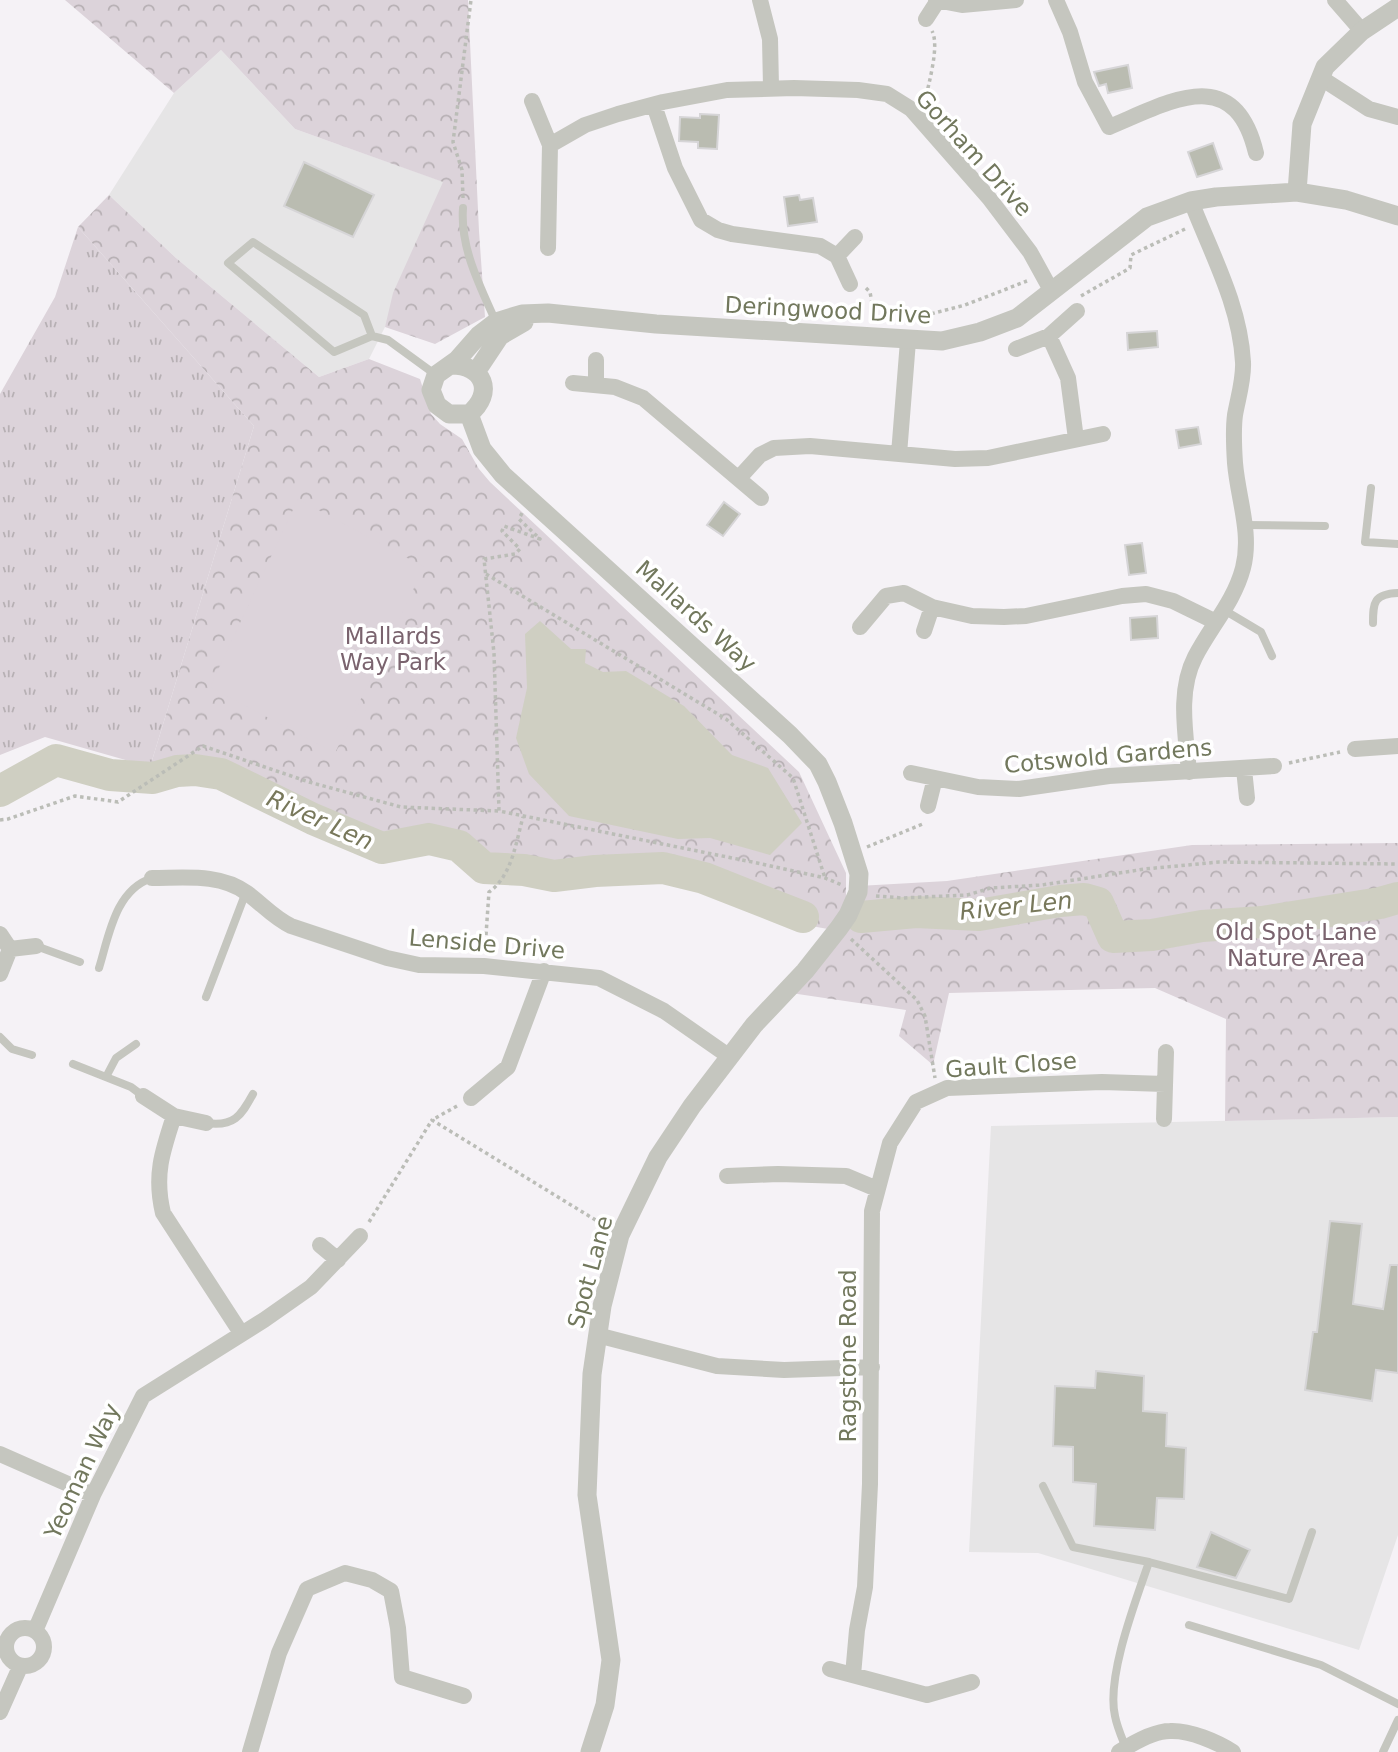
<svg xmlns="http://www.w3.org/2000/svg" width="1398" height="1752" viewBox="0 0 1398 1752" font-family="'DejaVu Sans',sans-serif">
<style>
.built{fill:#e6e5e6}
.grass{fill:url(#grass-tufts)}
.forest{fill:url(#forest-crowns)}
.pitch{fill:#dcd3da}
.water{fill:#cfcfc2}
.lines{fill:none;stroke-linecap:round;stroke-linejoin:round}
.river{stroke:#cfcfc2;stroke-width:32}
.building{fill:#babcb1;stroke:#d6d5d7;stroke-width:2}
.path{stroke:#bbbdb7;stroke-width:3.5;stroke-dasharray:3.5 3.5;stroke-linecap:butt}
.service{stroke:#c5c6bf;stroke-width:8}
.minor{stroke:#c5c6bf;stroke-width:16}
.tertiary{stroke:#c5c6bf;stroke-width:19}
.labels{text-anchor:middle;stroke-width:7;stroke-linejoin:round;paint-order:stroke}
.street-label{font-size:23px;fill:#72785d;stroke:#fff}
.park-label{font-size:23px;fill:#7a636e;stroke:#fff}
.water-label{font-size:24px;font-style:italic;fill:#78785b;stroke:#fff}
</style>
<defs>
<pattern id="grass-tufts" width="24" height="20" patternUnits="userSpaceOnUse" patternTransform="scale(1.75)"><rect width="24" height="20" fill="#dcd3da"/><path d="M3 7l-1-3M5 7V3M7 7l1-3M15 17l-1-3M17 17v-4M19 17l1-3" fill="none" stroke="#b7b0b4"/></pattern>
<pattern id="forest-crowns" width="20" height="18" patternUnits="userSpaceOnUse" patternTransform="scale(1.75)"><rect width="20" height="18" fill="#dcd3da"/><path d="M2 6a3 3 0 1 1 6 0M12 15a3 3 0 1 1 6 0" fill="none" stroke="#b7b0b4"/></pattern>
</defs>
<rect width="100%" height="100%" fill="#f5f2f6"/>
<path class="built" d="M221,50L295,129L444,182L385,327L369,359L319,377L176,258L109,195L174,93Z
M1398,1117V1535L1359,1650L1038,1553L969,1552L991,1126Z"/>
<path class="grass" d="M78,227L254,426L150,767L45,737L0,755V394L55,297Z"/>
<path class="forest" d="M65,0H468L479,231L485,317L435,344L385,327L393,293L443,182L295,129L221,50L174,93Z
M109,195L176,258L319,377L369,359L420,379L431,414L440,424L462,439L479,469L490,482L799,772L846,873V904L858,886L947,881L1192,845L1398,843V1117L1225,1121L1226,1019L1155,988L949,993L933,1065L899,1036L906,1010L784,992L828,929L800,924L725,893L682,879L651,876L573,882L493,881L471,860L451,850L431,848L382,851L221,778C197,772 179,774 156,781L150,767L254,426L78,227Z"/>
<path class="pitch" d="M298,499L424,567L335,753L210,687Z"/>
<path class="water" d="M540,621L571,649H586L585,663L603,672L626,671L684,706L732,755L768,768L802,823L770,855L710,838L678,839L569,816L529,774L516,738L527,688L525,634Z"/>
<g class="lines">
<path class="river" d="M0,791L56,760L110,775L153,778L177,771L195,770L221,774L313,819L382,848L429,839L459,846L484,868L524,870L554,876L595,871L663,868L704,878L803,917
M861,917L916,912L979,915L1060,901L1084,899L1098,903L1113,937L1152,935L1202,926L1262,922L1380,903L1398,898"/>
</g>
<path class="building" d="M1128,65L1132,88L1108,93L1106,84L1099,86L1094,72Z
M700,114L719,115L717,149L698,148V142L679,141L680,117L700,118Z
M1213,143L1222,169L1197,177L1188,152Z
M304,162L374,195L353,237L284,206Z
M799,195L800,200L813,198L817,222L788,226L784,197Z
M1157,331L1158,347L1128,350L1127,333Z
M1198,427L1201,444L1179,448L1176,430Z
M724,502L740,514L723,536L707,525Z
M1142,543L1146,573L1129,575L1125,545Z
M1157,616L1158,638L1131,640L1130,618Z
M1330,1221L1362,1224L1353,1304L1383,1309L1390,1265H1398V1373L1376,1370L1372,1401L1305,1390L1313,1332H1317Z
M1096,1371L1144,1376L1143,1411L1167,1413L1166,1446L1186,1448L1184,1499L1157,1498L1155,1530L1094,1526L1096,1484L1073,1482V1447L1053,1446L1055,1386L1095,1388Z
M1211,1532L1250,1550L1236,1578L1197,1567Z"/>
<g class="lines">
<path class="path" d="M925,102C928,85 940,46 932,31
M463,198L462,170L453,142L471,0
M866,288L870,292L875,320
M1081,296L1130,268L1131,255L1185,229
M911,319L965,305L1027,281
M522,513L519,519L540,539L504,526L502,531L520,549L515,554L484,559L494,653L499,811L762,864L825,878L842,885
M486,574L726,719L793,778L825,878
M1289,763L1340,752
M0,820L8,819L75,796L118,802L203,746L309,782L401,807L499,811
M867,847L925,823
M876,896L902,898L967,895L991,888L1042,885L1145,869L1219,862L1398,864
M851,939L917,1000L925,1016L935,1078
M485,949L489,892C512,876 516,842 523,817
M457,1106L432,1120L607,1227
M369,1222L432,1120"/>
<path class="service" d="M463,208C460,248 480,286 496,322
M372,336L364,315L253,242L228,263L334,352L372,336L388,340L436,375
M1371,488L1365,542L1398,544
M1245,525L1325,526
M1224,610L1261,632L1272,656
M1373,623C1373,602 1374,594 1398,593
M36,946L80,962
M99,968C109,936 115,890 152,878
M206,997L246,892
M0,1037L12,1049L32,1055
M73,1064L131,1087L143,1096
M106,1077L116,1058L136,1044
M206,1123C234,1127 241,1116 253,1094
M1043,1486L1073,1547L1149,1562
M1189,1625L1321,1665L1398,1704
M1126,1748C1122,1738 1117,1727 1115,1716C1106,1677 1136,1600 1149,1562L1289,1599L1312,1532
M1383,1752L1398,1720"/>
<path class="minor" d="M760,0L770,39L771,87
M936,0L962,5L1016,0
M1056,0L1070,32L1085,82L1109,127C1168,103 1234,61 1256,153
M1335,0L1362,31
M926,19L937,2
M1321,78L1369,109L1398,117
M532,101L550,145L548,248
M654,105L675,168L701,220L718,230L732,234L820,246L837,256L850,284
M550,145L585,125L618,114L663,102L727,90L794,88L858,90L887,94L911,109L989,198L1030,252L1052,292
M837,256L855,237
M1049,336L1068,378L1076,439
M1016,349L1049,336L1077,311
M573,383L615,387L643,398L761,498
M596,384V360
M899,454L908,341
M739,478L760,455L774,448L810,446L955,459L988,458L1103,434
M860,627L886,596L904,593L932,607L972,616L1004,617L1026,616L1122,596L1146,594L1173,601L1216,622
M924,631L932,607
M1355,749L1398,746
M1244,769L1247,798
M1189,772C1186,735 1177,692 1195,657C1211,626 1234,602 1243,568C1252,533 1238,499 1235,463C1234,448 1233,430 1235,415C1238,398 1244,379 1243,362C1240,305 1211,253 1191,201
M911,773L978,787L1019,789L1109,776L1274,766
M928,806L935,778
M152,878C184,878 220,873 247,893C262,904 274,918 291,926L387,958L419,965L484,966L599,978L664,1011L730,1057
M0,934L10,949L36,946
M0,974L10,949
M143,1096L174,1116L206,1123
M471,1098L508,1067L544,971
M174,1116C162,1152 154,1176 163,1213L241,1333
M1164,1119L1166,1052
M727,1176L778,1174L846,1176L877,1189
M320,1245L338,1260
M597,1335L717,1366L784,1370L872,1367
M0,1454L93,1495
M6 1647a19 19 0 1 1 38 0a19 19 0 1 1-38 0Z
M35,1631L93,1495L143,1396L264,1320L311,1287L360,1236
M830,1669L927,1695L972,1682
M853,1675L857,1630L865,1587L870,1484L872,1211L890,1143L916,1102L947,1088L1102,1082L1165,1084
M0,1712L20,1667
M250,1752L279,1653L307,1589L345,1573L372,1580L391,1591L398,1628L402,1677L464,1696
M1119,1752C1133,1743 1154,1731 1170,1731C1190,1730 1217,1742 1233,1752"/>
<path class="tertiary" d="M1297,192L1302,124L1325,67L1362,31L1398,7
M450,365C484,364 495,393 469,414H449L437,405L431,390L436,375L457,360L479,335L496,322L522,314L548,313L656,324L942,341L980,332L1017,318L1147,217L1191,201L1216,197L1297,192L1346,200L1398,216
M476,372L500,336L524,322
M469,414L482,449L503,475L790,735L818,764L827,782L843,823L859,874L858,892L848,915L839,928L805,971L754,1025L692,1106L658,1157L620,1235L602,1306L592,1374L587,1495L611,1660L605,1705L590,1752"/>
</g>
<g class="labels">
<g class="street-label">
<text transform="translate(974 153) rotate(48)" y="8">Gorham Drive</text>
<text transform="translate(828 310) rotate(3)" y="8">Deringwood Drive</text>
<text transform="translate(696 616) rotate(42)" y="8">Mallards Way</text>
<text transform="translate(1108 756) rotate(-5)" y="8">Cotswold Gardens</text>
<text transform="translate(487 944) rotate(5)" y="8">Lenside Drive</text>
<text transform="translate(1011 1065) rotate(-4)" y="8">Gault Close</text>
<text transform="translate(590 1272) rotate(-75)" y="8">Spot Lane</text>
<text transform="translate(848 1356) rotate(-90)" y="8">Ragstone Road</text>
<text transform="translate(82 1471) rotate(-65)" y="8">Yeoman Way</text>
</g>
<g class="park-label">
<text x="393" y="644">Mallards<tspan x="393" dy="26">Way Park</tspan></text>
<text x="1296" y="940">Old Spot Lane<tspan x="1296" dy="26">Nature Area</tspan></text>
</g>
<g class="water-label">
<text transform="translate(320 820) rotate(24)" y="8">River Len</text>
<text transform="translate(1016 906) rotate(-6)" y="8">River Len</text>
</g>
</g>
</svg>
